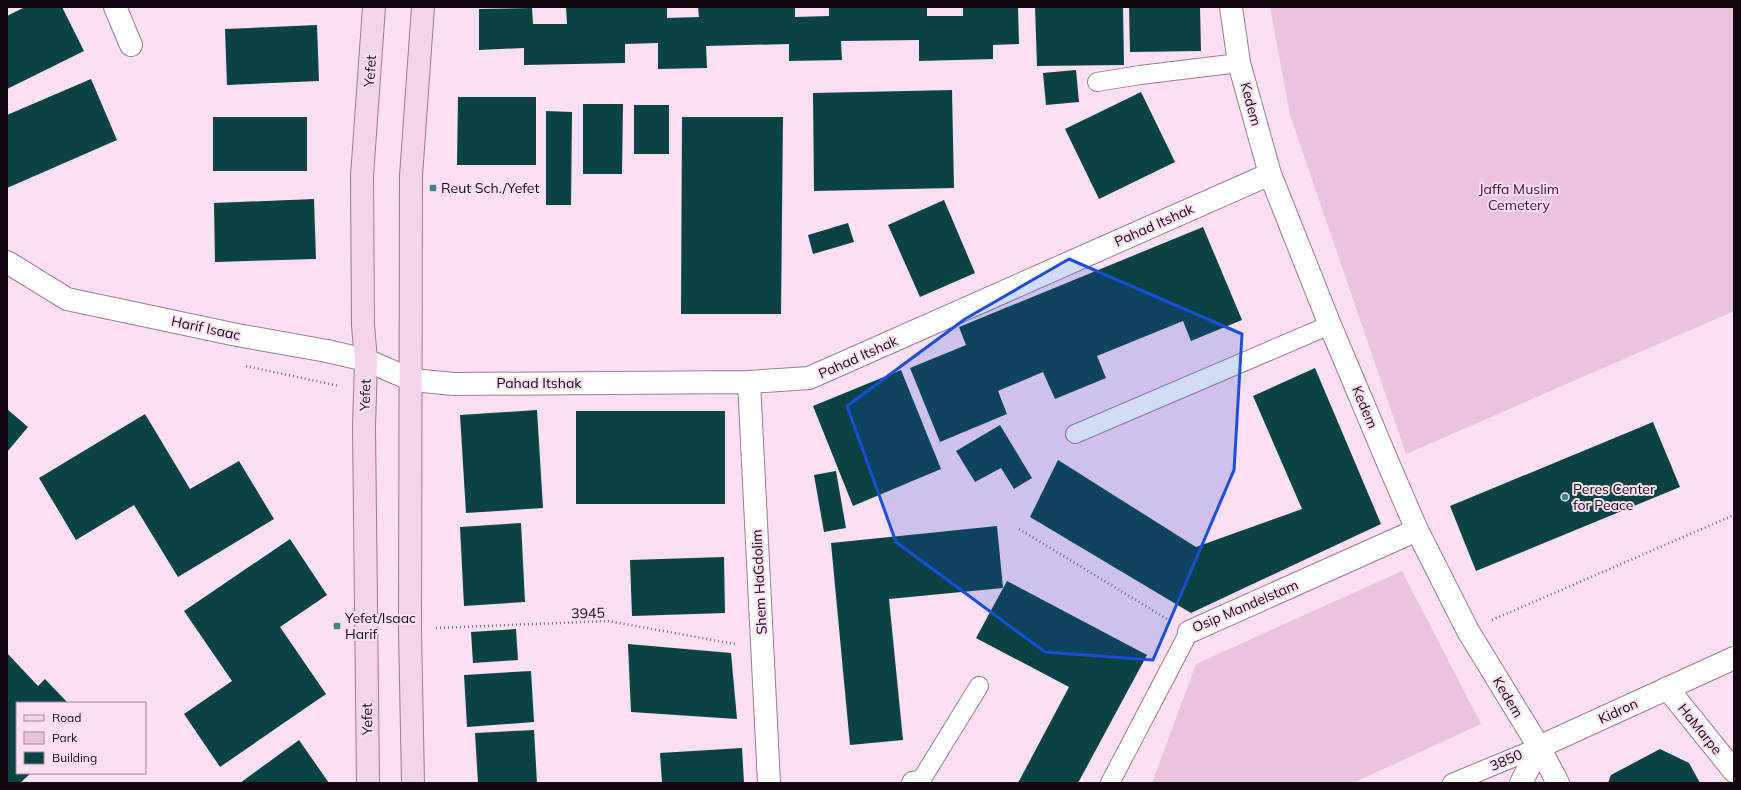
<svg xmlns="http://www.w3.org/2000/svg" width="1741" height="790" viewBox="0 0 1741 790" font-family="Mulish,sans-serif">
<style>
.green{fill:#eac3de}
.building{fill:#0b4243}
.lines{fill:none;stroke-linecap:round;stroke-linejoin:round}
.lane-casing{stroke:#9b7c91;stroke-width:20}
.street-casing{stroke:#9b7c91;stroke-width:24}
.secondary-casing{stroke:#9b7c91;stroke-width:24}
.path{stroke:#7c6976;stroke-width:2.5;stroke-dasharray:1 3;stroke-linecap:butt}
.lane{stroke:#fff;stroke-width:18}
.street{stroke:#fff;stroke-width:22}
.secondary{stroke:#f2d5ea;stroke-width:22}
.marked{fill:#1d4ed8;fill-opacity:0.2;stroke:#1d4ed8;stroke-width:3;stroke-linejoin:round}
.poi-dot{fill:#3e8688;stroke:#fbdff2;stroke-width:1.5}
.labels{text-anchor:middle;stroke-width:4;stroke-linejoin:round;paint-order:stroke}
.street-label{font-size:14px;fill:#130810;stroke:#fbdff2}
.poi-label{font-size:14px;fill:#130810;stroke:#fbdff2;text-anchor:start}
.park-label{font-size:14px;fill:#4b033e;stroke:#fbdff2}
</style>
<rect width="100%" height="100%" fill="#fbdff2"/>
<path class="green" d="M1270,7H1734V311L1406,454L1290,115Z
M1402,571L1481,724L1353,783H1152L1196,664Z"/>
<path class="building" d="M25,7H62L84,51L7,89V16Z
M566,7H667V18L699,17L698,7H795V17L829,16V7H927V16H963V7H1018L1019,44L993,45V59L919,61V40L841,41L842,60L789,61V44L706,46L707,68L658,69V43L625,44V63L524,65V48L479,50V9L532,8L533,24H567Z
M1035,7H1123L1124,65L1037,66Z
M1129,7H1200L1201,51L1130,52Z
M317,25L319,81L227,85L225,29Z
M1076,70L1079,102L1046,105L1043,73Z
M91,79L117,140L7,188V115Z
M952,90L954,188L814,191L813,93Z
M1141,92L1175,162L1099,199L1065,129Z
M458,97H536V165H457Z
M583,104H623L622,174H583Z
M634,105H669V154H634Z
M546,111L572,112L571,205H546Z
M213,117H307V171H213Z
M682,117H783L781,314H681Z
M314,199L316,259L215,262L214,203Z
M944,200L975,273L920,297L888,225Z
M848,223L854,242L813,254L808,235Z
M1203,227L1242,320L1191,341L1183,321L1097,356L1106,378L1055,399L1043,372L998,391L1007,414L940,442L910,368L966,345L959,327Z
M1315,368L1381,524L1191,613L1030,517L1058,460L1196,547L1302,509L1253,396Z
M901,370L941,469L853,506L813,406Z
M7,409L28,427L7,452Z
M537,410L543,508L466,513L460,415Z
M576,411H725V504H576Z
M145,414L190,489L239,461L274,519L178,577L134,505L76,540L39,478Z
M1653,422L1680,487L1476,571L1450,506Z
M1000,425L1032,478L1014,489L1001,468L975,482L956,451Z
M836,471L846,528L824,532L814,475Z
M521,523L525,602L464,606L460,527Z
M997,526L1003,588L889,599L903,740L850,745L831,543Z
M290,539L327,595L280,627L326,694L220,767L184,714L232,681L184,611Z
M724,557L725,613L632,616L630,560Z
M1007,581L1147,655L1078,783H1018L1069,687L976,638Z
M516,629L518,660L473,663L471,632Z
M628,644L731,653L737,719L631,712Z
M7,653L38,686L45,679L68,703H17V773H31L20,783H7Z
M531,671L534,722L467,727L464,675Z
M534,730L537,783H478L475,733Z
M299,740L329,783H240Z
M742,748L744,783H662L660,753Z
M1660,749L1689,763L1700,783H1608L1611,775Z"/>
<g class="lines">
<defs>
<path id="lane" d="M1097,82L1140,75L1239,63
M1075,434L1330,325
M922,783L920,782L979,686
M1110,783L1189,632
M1452,783L1539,747"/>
<path id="street" d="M115,7L131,45
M1231,7L1239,63L1270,174L1330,325L1391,470L1417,530L1468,631L1539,747L1558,783
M7,262L67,299L237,335L327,351L366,360L412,380L454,384L749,382L809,378L1270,174
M749,382L769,783
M1189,632L1417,530
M1667,688L1734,771
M913,783L920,782
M1521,783L1539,747L1734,658"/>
<path id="secondary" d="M368,783L364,427L366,360L363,325L362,176L374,7
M413,783L410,630L411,176L423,7"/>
</defs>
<use href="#lane" class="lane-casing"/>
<use href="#street" class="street-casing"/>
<use href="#secondary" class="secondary-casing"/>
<path class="path" d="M246,366L339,386
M1019,529L1167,619
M1492,620L1734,515
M436,628L608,621L735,644"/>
<use href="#lane" class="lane"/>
<use href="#street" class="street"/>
<use href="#secondary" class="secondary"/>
</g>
<path class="marked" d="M1069,259L1242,334L1234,470L1153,660L1045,652L896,542L847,406L965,319Z"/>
<g class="poi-dot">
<rect x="429" y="184" width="8" height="8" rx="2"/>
<circle cx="1565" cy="497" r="4"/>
<rect x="333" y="622" width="8" height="8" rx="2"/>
</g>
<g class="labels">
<g class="street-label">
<text transform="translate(370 71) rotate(-86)" y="5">Yefet</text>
<text transform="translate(1251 104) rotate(75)" y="5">Kedem</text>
<text transform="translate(1154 225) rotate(-24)" y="5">Pahad Itshak</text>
<text transform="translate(206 328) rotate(12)" y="5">Harif Isaac</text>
<text transform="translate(858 357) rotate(-24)" y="5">Pahad Itshak</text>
<text x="539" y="388">Pahad Itshak</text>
<text transform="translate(365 395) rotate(-88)" y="5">Yefet</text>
<text transform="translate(1365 407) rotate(67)" y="5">Kedem</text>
<text transform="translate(759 582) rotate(-93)" y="5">Shem HaGdolim</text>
<text transform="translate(1245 606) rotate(-23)" y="5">Osip Mandelstam</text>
<text transform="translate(588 613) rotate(-1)" y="5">3945</text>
<text transform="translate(1508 697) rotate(59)" y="5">Kedem</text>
<text transform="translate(1618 711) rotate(-25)" y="5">Kidron</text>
<text transform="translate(367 719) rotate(-91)" y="5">Yefet</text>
<text transform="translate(1700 729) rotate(51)" y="5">HaMarpe</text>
<text transform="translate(1506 760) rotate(-23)" y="5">3850</text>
</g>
<g class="poi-label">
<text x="441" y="193">Reut Sch./Yefet</text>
<text x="1573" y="494">Peres Center<tspan x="1573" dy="16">for Peace</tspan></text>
<text x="345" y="623">Yefet/Isaac<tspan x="345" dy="16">Harif</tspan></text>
</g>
<g class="park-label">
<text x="1519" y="194">Jaffa Muslim<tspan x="1519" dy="16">Cemetery</tspan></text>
</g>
</g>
<rect width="1741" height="790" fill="none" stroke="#130810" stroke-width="16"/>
<rect x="16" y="702" width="130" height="72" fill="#fbdff2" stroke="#9e8998"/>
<rect x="24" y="715" width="20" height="6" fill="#f2d5ea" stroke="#9e8998"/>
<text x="52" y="722" font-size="12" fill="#130810">Road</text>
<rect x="24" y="732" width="20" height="12" fill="#eac3de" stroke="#9e8998"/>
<text x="52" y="742" font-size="12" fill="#130810">Park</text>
<rect x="24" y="752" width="20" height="12" fill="#0b4243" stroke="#9e8998"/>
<text x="52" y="762" font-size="12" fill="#130810">Building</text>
</svg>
